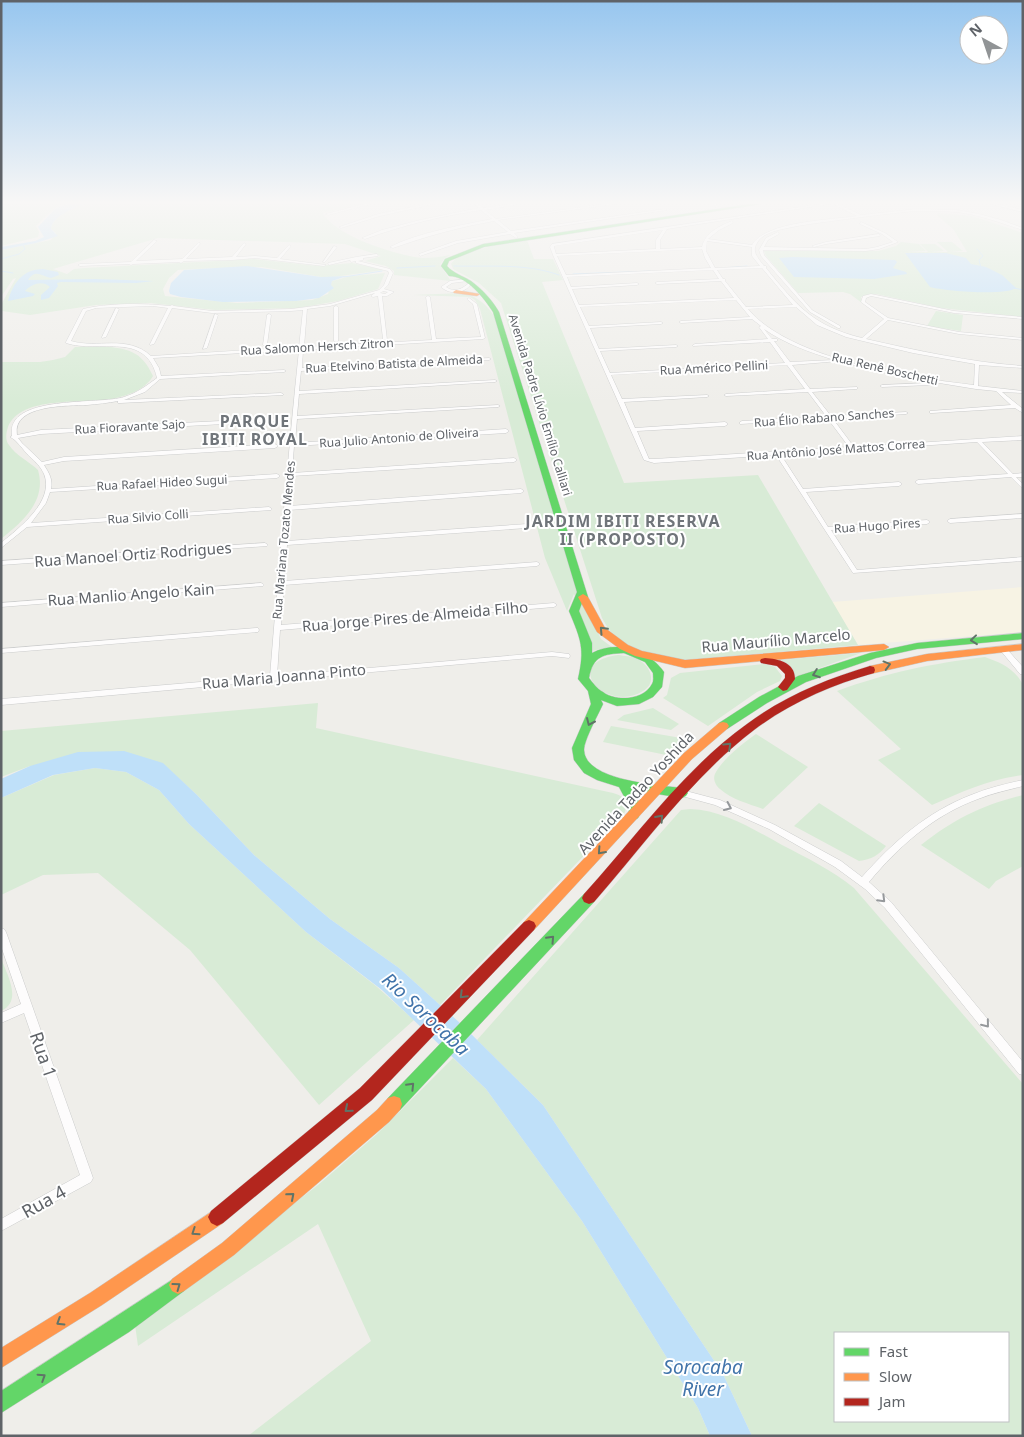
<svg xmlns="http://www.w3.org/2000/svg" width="1024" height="1437" viewBox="0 0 1024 1437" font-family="'Noto Sans',sans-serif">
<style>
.commercial{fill:#f7f3e4}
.green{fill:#d8ebd6;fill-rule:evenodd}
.water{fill:#bfe0f9}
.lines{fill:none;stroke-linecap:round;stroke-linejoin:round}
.stream{stroke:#bfe0f9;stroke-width:1}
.street-casing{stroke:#cbcccc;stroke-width:1}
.fast-casing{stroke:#cacacb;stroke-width:1}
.slow-casing{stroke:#cacacb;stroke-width:1}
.jam-casing{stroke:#cacacb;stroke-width:1}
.street{fill:#fdfcfc;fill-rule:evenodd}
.fast{fill:#63d668;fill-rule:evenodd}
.slow{fill:#ff974d;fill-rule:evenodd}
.jam{fill:#b3261e;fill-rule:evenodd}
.oneway{stroke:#607468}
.oneway2{stroke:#96999c}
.labels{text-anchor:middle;stroke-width:4;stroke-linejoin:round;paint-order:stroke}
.far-street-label{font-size:12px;fill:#5f6368;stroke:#fff}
.street-label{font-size:15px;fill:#5f6368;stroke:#fff}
.far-district-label{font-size:16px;font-weight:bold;letter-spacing:1px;fill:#70757a;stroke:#fff}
.near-street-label{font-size:18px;fill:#5f6368;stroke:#fff}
.near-water-label{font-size:19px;font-style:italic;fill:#4174aa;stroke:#fff}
</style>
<rect width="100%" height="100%" fill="#efeeea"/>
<path class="commercial" d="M1023,587V632L858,645L832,602Z"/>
<path class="green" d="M1,204H65L54,208L36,226L39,232L38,237L1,246Z
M83,204H363L323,213C335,236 398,256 423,258C433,258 441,257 450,255L444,259L440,265L451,281L394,275V271L386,266L365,261L381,256L345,244L158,238L53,269L67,274L74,269L85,268L254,259L318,266L352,263L384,270L327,278L262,267L194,269L178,270L169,278L163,289L165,296L237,303L312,300L328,294L332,281L351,276L385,273L378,289L338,301L298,308L215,310L150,303L96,305L30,315L2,311V303L16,278L13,279L1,297V250L51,240L56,233L51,229C52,216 72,210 83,204Z
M939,213L972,216L1023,233V317L941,308L876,294L861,297L862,303L850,294L843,292L798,293L766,256L764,251H878L896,246L901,242L919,244L926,251L907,252H928L920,244H935L944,251L931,252H948L937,242H952L963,251L950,252H967L954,230L937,215Z
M527,240L534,259H553L563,280L542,282L624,483L758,475L858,645L681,660L651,654L625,644L609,630L602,618L501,303L479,283L453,269L451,264C460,249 510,243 527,240Z
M462,293C479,296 492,309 498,324L577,590L601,639L612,647L591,651L577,610L579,605L574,594L567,611L545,558L480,309L475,300L470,297L413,295Z
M936,311L963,315L961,331L927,326Z
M102,346C128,349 141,350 153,376C145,390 127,396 111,399C83,404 21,395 8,427C6,433 5,440 9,445C15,455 30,462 38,470C47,501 23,521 1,539V362H40L53,360L65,357L75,347Z
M861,653L795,677L792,668L781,660Z
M618,655C625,656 631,656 637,659C650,665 658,682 643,691C607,714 559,663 618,655Z
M985,657C999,662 1014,668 1022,683C1024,690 1023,762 1023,775C990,779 961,792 932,805L878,760L901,749L837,691C889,672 930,664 985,657Z
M765,664L775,667L782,676L780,681L757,692L708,726L663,698L667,695L671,678L680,673Z
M318,703L316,728L613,793C625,796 629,803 624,814L440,1005L399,968L330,919L254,855L197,795L162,763L30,766L1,777V731Z
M653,708L679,724L671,730L617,720L624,715Z
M611,726L693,740L676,757L603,742Z
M756,734L808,767L763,809C749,804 731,799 720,789C715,785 712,778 716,772C724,758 743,743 756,734Z
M95,768L126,772L159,790L189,824L306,932L376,986L414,1020L319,1105L190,950L98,873L43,875L1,895V798L54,775Z
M1023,795V866L996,881L989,889L921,845C954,819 982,805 1023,795Z
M819,803L886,846C878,856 872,859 859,861L794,826Z
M690,809C723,810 753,829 782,845C807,858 832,870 854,888L1023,1084V1436H752L723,1374L543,1105L477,1040L681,810ZM835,1333H1008V1421H835Z
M1,958C7,975 23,1001 1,1011Z
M453,1058L486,1089L582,1221L698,1408L710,1436H248L371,1341L318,1224L138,1346L135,1325L318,1185L377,1134Z"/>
<path class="water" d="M69,204H83C72,210 52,216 51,229L58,236L36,243L1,250V247L35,241L44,237L38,227L56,208Z
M907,253H946L966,258L971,264L986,267L1002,275L1016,288C1005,296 944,291 930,287L905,253Z
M793,257L895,260L897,262L893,268L906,272L907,274L874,279L794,277L779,258Z
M247,266L321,277L347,276L332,281L331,285L334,288L319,298L296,301L223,302L181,297L170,294L169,291L171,283L184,270Z
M43,269L58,272L59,275L51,278C42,277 36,268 28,280L95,279L154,281L136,283L61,282L57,283L58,286L49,298L41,300V295L50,287C42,280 32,284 25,291L35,294L33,296L8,301C13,283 23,269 43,269Z
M124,751L163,763L197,795L254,855L330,919L399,968L460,1023L543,1105L723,1374L752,1436H710L698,1408L582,1221L486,1089L382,990L306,932L189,824L159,790L126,772L95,768L53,775L1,798V779L30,766L78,752Z"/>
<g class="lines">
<path class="stream" d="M977,249L983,256L979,260L981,268
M1,259L19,254L25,249L23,245
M454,266C489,267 526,263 559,275
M397,268L435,266
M723,268L747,266
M1,271L13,273
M573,274L650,271
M344,277L382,271
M1014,288L1023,290"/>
<defs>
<path id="street" d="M365,204H371L328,215L326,214Z
M427,204H434L380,216L341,228L339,227L378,214Z
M474,204H478L483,208L511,204H521L485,210L496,219L605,204H615L498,220L511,231L665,209L667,210L514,233L518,237L516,238L510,234L458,243L420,256L419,254L456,241L508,232L494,221C460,227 427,236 393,248L390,247C417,233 462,225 492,219L481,210C442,216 403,225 365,239L362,238L382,230L420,220L479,208Z
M711,204H716L719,206L716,207Z
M821,204H830L667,229L660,240V249L702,247C705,233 719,226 732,221L733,223L719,230L708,239L752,245C766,221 831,220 857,216L833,204H838L861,215L917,209L957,210L979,214L1001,220L1023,228V230C1001,223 980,215 957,212C943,211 929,211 915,211C892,213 870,216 847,219C826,222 804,224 783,229C774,231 762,234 757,243C751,252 759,259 764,266H766V268C797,306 813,326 862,338L884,319L861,302L863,296L871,294L954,311L1023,317V319L954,313L871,296L866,298L865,302L888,318L959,332L1023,338V340L959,334L888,320L866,339C919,351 969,362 1023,366V368L979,365L978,386L1023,391V393L1002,392L1023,409V413L1015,408L932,413H930V411L1011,405L996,391L976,389L921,380L881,372L839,361L792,365L810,389L857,387V389H855L812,392L831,416L906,412L908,413L906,414L833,419L854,447L1023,436V440L982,442L1013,474L1023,473V477H1016L1023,484V489L1011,477L918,484L915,482L918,480L1008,474L977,442L781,455L803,489L899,482L902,484L899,486L806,492L828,527L927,520L930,522L927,524L831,530L857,570L1023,557V561L853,573L776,455L654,463L644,460L553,255L550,247L552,244ZM663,230L656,240V249L556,254L554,247V246ZM707,241L752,247V256L760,266L715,268L706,251ZM702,249L705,258L711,268L566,275L557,256ZM762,268L793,305L746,307L725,281V279H723L717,270ZM713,270L719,279L657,282L655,283L657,284L721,281L734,298L579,305L572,289L637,285L639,284L637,283L571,287L567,277ZM736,300L750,317L681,321L679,322L681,323L752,319L761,326L759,327L768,339L695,344L693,345V346L770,342L785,363L610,373L600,351L676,347L678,346L676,345L599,349L590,328L661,324L663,323L661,322L589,326L580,307ZM796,307L817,325L846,337L913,353L975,364L974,385C911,378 789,359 748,309ZM764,329C785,344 810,352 834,360L790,362L774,341H777V339H772ZM787,365L805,389L726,394L724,395L726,396L808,392L826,416L742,421L740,422V424L828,419L849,447L654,459H649L637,431L725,426L728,424L725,422L635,428L624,402L707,397L709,396L707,395L622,399L611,375Z
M991,204H997L1023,210V212Z
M861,222L885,233L898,242L879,249L866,251L763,250L764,255L812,310L840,326V328H838L810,312L761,256L759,250L766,238L778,232L779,234L768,240L764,247L866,249L877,247L893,242L882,234L860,224Z
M879,234L880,236L826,244L814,247L812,246L826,242Z
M154,240L157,241L136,261L182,259L199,242L200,244L186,259L232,257L244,243L246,244L236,257L255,256L277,258L289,245L291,246L280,259L326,265L324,266L255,258L232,260L184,261L181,263L179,262L133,264L131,265L129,264L80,266L78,265L80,264L131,262Z
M334,246L337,247L325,262H323Z
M377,254L378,256L363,258V260L358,261L390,269L393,273L388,285L384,289L394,292L387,296H382L387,340L383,339L378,296L373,297L371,296L375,293L330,306L307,309L304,347L432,340L426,297L428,296L430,297L436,339L481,337L473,304L467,299L469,298L477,304L485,338L483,339L303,350L302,368L489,358L491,359L489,360L301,371L299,391L495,380L497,381L495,382L299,394L297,416L498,405L500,406L498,407L297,419L295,443L506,429L509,431L506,433L294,446L292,473L514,458L517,460L514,462L292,476L289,506L521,489L524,491L521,493L289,510L287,541L527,524L530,526L527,528L287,545L284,581L537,562L540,564L537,566L284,585L281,625L554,603L557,605L554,607L280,630L277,676L552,652L569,654L570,656L569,658L552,656L1,705V699L270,676C279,568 288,455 299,350L153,358L159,368L161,376L284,370L286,371L284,372L160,379L145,392L124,400L281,393L283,394V395L120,403H118V401C108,403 97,404 87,405C68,406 12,404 17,435L41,430L280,418V420L278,421L41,434L18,438L22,443L42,462L64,457L275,444L278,446L275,448L64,461L44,465C49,473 53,479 51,489L277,474L280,476L277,478L50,492L46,503L31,523L269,507L272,509L271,510L27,527L1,548V543C19,528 55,501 44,474C41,467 35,461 29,456C24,451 16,439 10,437L12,436C5,394 100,405 124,397C137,393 146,386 157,378C146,330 99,354 66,343V342L83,309C108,303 143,303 170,306L172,305L174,306L212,311L291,309L330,304L379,290L384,285L389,273L388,271L356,263V261L351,262L350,260L329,265L328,263L356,257ZM383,291L388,292L385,294L380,293ZM153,306L168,308L150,344V345L154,344L172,308L212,313L291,311L303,310L299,347L151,356C127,334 97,349 71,341L86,311L96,308Z
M467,279L469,280L468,281L452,283L446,287C454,293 463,289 470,282H472C467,293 451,296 441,287L450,281Z
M336,306L338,307V341L336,342L334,341V307Z
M116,308L119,309L106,337L102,338V337Z
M215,314L218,315L207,348L203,349Z
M269,314L271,315L267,345L265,346L263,345L267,315Z
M928,383L930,384V385L882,387L880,386L882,385Z
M1023,514V518L950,523L947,521L950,519Z
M265,543L268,545L267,546L1,565V561Z
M261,583L263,584L264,585L263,586L1,607V603Z
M256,628H258L259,630L258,632L1,653V649Z
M1001,647H1005L1023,667V674H1020L1001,651L1000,649Z
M1023,780V786C1008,790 993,793 978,799C934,815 899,846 869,882L891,902L1023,1062V1075L1019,1074L885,908L865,889L835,867L769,829L715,805L682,796L679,795L678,793L679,791L682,790L720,800L775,825L841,861L862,877C893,842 927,812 971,795C988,788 1005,784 1023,780Z
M1,928L4,929L6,932L93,1178L91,1182L1,1231V1219L80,1175L24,1013L1,1023V1013L21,1004L1,946Z"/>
<path id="fast" d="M750,204H762L484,247L449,261L447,266C453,273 463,276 471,281C483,290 492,300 499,312L588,597L583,600L579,611L592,643V653C617,640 648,649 664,672L662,687L653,697L639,704L617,706L601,700L603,704C598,715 584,740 584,750C585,781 659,785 682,788L686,790L688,793L686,796L682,798L633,790C638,799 643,809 638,818L634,820L630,818L627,802L619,787L597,780L584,773L574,760L572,748L591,704L588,691L578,679C585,648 581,640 569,611L577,592L493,312C484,298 467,276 449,276L441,266L445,259L483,244ZM624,653L645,662L653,673C653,676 654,681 652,684C644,700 616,702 603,692C597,689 593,683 589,678C593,656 603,654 624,653Z
M1023,633V639L917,649L876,658L806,682L767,703L727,729H719L717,726L719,723L759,697L798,676L870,653L917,643Z
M589,892L594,894L596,898L594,902L400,1110L394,1112L388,1110L386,1104L388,1098L584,894Z
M178,1276L184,1279L187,1285L184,1291L129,1332L1,1413V1391Z"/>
<path id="slow" d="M456,290L480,294L477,296L454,293L453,292Z
M583,594L588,597L605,628L628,645L642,651L685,660L884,644L889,647L884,650L685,668L635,656L620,649L597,632L578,597Z
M1023,644V650L927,661L870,674L865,670L870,666L927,654Z
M723,722L727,723L729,726L727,729L692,759L534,930L529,932L524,930L522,926L524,922L684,753L719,723Z
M394,1096L400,1098L402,1104L400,1110L389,1122L234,1255L184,1291L178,1294L172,1291L169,1285L172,1279L222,1243L377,1110L388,1098Z
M217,1208L223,1211L226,1217L223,1223L102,1305L1,1368V1348L90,1293Z"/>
<path id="jam" d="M765,658C778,659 795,662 795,679L787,690L783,691L778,687L785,678V674L777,666L761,663L760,661L761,659Z
M870,666L874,667L875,670L874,673C831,685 790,703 754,730C692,777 645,844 594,902L589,904L584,902L582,898L584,894C636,837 683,770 747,724C783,697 826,679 870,666Z
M529,920L534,922L536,926L534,930L372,1100L223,1223L217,1226L211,1223L208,1217L211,1211L360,1088L524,922Z"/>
</defs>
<use href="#street" class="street-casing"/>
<use href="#fast" class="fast-casing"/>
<use href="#slow" class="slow-casing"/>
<use href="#jam" class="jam-casing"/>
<use href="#street" class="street"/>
<use href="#fast" class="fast"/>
<use href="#slow" class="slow"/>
<use href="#jam" class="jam"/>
</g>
<defs><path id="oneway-chevron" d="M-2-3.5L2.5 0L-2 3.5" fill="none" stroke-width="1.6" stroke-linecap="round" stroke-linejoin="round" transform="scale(1.25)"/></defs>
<g class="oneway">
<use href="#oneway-chevron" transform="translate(603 630) rotate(-133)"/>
<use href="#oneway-chevron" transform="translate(974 640) rotate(174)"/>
<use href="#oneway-chevron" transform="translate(887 665) rotate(-15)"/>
<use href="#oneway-chevron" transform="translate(816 674) rotate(160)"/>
<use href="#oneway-chevron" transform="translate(590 722) rotate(114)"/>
<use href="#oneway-chevron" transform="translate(728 746) rotate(-43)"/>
<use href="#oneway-chevron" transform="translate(660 818) rotate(-48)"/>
<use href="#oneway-chevron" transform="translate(601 851) rotate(132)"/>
<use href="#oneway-chevron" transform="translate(551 939) rotate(-47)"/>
<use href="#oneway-chevron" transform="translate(463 995) rotate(135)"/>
<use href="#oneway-chevron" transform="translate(411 1086) rotate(-46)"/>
<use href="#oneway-chevron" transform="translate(348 1109) rotate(140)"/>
<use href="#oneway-chevron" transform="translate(291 1196) rotate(-41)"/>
<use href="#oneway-chevron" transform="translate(195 1232) rotate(146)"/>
<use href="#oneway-chevron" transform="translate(177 1286) rotate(-36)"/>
<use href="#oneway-chevron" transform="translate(60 1322) rotate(148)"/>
<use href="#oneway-chevron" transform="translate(42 1377) rotate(-33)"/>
</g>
<g class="oneway2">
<use href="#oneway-chevron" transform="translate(728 807) rotate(25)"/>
<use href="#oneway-chevron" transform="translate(882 899) rotate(45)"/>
<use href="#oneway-chevron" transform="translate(986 1024) rotate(51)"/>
</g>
<linearGradient id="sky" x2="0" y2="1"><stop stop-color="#97c6ef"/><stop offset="0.5" stop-color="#f8f7f6"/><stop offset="1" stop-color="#f8f7f6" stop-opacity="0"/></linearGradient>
<rect width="1024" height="405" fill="url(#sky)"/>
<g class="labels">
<g class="far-street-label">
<text transform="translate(317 347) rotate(-3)" y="4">Rua Salomon Hersch Zitron</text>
<text transform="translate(394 364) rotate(-3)" y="4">Rua Etelvino Batista de Almeida</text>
<text transform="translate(714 368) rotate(-3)" y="4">Rua Américo Pellini</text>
<text transform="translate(885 369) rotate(13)" y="4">Rua Renê Boschetti</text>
<text transform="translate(540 405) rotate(73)" y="4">Avenida Padre Lívio Emílio Calliari</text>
<text transform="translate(824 418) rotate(-4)" y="4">Rua Élio Rabano Sanches</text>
<text transform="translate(130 427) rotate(-3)" y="4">Rua Fioravante Sajo</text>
<text transform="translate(399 438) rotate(-4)" y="4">Rua Julio Antonio de Oliveira</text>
<text transform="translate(836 450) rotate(-4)" y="4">Rua Antônio José Mattos Correa</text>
<text transform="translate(162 483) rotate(-3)" y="4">Rua Rafael Hideo Sugui</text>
<text transform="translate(148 517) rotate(-4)" y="4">Rua Silvio Colli</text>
<text transform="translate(877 526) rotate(-4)" y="4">Rua Hugo Pires</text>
<text transform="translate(284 540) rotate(-85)" y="4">Rua Mariana Tozato Mendes</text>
</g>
<g class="street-label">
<text transform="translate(133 555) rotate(-4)" y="5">Rua Manoel Ortiz Rodrigues</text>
<text transform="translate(131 595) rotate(-4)" y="5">Rua Manlio Angelo Kain</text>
<text transform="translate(415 617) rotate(-5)" y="5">Rua Jorge Pires de Almeida Filho</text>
<text transform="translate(776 641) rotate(-5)" y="5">Rua Maurílio Marcelo</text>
<text transform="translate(284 677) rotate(-5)" y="5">Rua Maria Joanna Pinto</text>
<text transform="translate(636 793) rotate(-47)" y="5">Avenida Tadao Yoshida</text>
</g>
<g class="far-district-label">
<text x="255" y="427">PARQUE<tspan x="255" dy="18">IBITI ROYAL</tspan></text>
<text x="623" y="527">JARDIM IBITI RESERVA<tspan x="623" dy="18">II (PROPOSTO)</tspan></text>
</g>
<g class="near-street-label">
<text transform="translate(43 1055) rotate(71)" y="6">Rua 1</text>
<text transform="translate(44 1202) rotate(-29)" y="6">Rua 4</text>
</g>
<g class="near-water-label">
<text transform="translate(426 1014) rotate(43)" y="7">Rio Sorocaba</text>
<text x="703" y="1374">Sorocaba<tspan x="703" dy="22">River</tspan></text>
</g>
</g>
<rect width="1024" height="1437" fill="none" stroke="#5f6368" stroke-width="5"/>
<rect x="834" y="1332" width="175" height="90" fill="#ffffff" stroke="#bfc1c3"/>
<rect x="844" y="1348" width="25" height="8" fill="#63d668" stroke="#bfc1c3"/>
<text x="879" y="1357" font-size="15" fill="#5f6368">Fast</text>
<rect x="844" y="1373" width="25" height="8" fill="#ff974d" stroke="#bfc1c3"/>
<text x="879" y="1382" font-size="15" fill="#5f6368">Slow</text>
<rect x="844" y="1398" width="25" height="8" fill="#b3261e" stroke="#bfc1c3"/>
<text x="879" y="1407" font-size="15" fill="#5f6368">Jam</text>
<g transform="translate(984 40) rotate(320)"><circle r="24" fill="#ffffff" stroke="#bfc1c3"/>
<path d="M0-4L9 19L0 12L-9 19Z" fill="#919496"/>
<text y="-8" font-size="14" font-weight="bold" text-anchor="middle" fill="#5f6368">N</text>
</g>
</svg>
